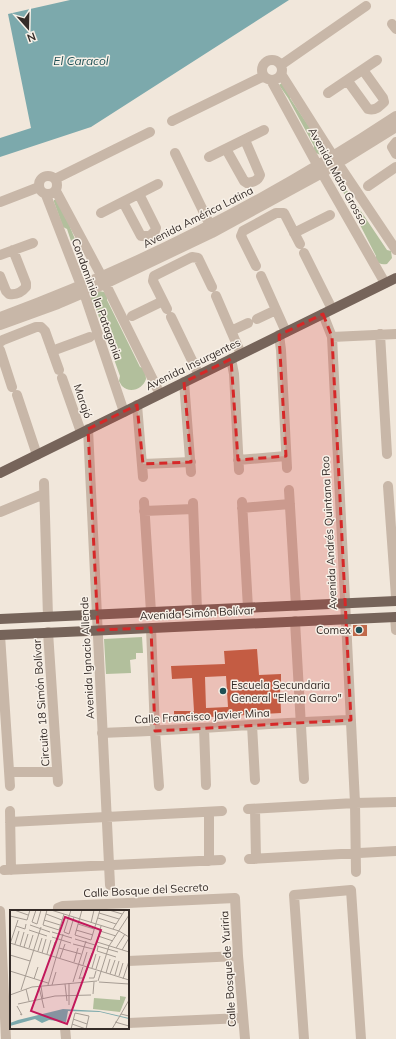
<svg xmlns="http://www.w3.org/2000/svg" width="396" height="1039" viewBox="0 0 396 1039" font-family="Mulish,sans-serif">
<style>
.green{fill:#b2bf9c}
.water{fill:#7ca9ac}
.building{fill:#c0694a;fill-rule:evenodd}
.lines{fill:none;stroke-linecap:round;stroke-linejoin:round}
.minor{stroke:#c8b7a8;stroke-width:10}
.major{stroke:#76645a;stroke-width:10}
.marked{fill:#d62828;fill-opacity:0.2;stroke:#d62828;stroke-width:3;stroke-dasharray:8 5;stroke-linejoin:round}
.poi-dot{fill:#1f5055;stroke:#f8f1e8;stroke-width:1.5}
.labels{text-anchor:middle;stroke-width:3;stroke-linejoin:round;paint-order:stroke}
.street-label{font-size:11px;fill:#352c28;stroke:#f8f1e8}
.poi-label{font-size:11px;fill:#352c28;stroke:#f8f1e8;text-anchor:end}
.water-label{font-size:12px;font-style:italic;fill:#1f5055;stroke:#f8f1e8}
.inset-road{fill:none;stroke:#a69c93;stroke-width:1}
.view{fill:#c2185b;fill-opacity:0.15;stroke:#c2185b;stroke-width:2}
.inset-edge{fill:none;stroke:#352c28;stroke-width:2}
</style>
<rect width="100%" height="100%" fill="#f1e7db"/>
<path class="green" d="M282,83L290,95V98L320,143L326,149C323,156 318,156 313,150L314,146L288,98L279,85Z
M335,171L341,180L342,183L387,250L391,251L392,258L387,264C382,265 379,264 375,260L376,256L339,184L336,183L331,172Z
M57,199L70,223V227L75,239L71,241L67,229L63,227L54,202V200Z
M99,291L104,292L108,296L107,300L140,367L145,369C145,372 146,377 146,379C143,389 130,394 122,386C122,386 119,381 119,381L120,376L95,306L90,304C91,297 92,293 99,291Z
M142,637L143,653H136V659L130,660L131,673L106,674L104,639Z"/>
<path class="water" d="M70,0H289L91,127L0,157V138L31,128L8,14Z"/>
<path class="building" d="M353,625H367V636H353Z
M257,649L259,675L281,674V688H280L281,713L174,719V711H194L192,678L172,679L171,666L225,664L224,651ZM226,676L228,707L206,708L205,677Z"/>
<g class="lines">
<path class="minor" d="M392,24L396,29
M262 70a10 10 0 1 1 20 0a10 10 0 1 1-20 0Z
M281,65L366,6
M281,74L333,156L396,250
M271,80L318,166L385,283
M347,80L368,109C375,111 379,107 384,102L383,98L363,70
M328,93L377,60
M172,121L264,76
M396,142L392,147L396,154
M226,149L244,181L247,183C253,182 258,181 260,175L245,140
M175,153L210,225
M209,157L264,130
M39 185a9 9 0 1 1 18 0a9 9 0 1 1-18 0Z
M55,179L150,132
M368,186L396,167
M56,191L102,277L160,394
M46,195L84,293L124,412
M0,202L39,187
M123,202L141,236H150L155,231L156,228L139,194
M101,213L158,184
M294,233L330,215
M304,253L332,309
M0,255L33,243
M256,266L241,236L243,231L276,213H284L300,244
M0,276L6,291L9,294C16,295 22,292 26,287V283L13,250
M261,276L286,332
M216,296L241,354
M167,309L153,281L154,276L192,257L198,258L212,287
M323,314L332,337L355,803L356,872
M132,316L163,301
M0,317C139,266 272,198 396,116
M171,317L199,375
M257,319L276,310
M0,325L58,304L105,284L212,233L322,173L396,127
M231,331L248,323
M380,334L387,454
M279,335L281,350L287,468
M332,337L396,334
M0,342L3,340L36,327H41L45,331L59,370
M0,350L12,387
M52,351L90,337
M231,359L234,374L239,470
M62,378L81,432
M184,382L191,472
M17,395L37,455
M137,405L143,477
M88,429L110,885
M238,460L286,456
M143,464L191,462
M44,483L48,617
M388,486L396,597
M289,490L296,606
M144,502L151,612
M242,502L248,608
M193,503L197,610
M242,508L290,504
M144,511L193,509
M0,512L44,494
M395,617L396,630
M295,621L304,779
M151,628L155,731L159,786
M48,632L58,782
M0,635L10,786
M252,725L255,780
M204,728L206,785
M102,733C185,730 268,723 351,720
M9,772H57
M248,809L355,803L396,802
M255,809L256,859
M10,811L11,870
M209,812V861
M10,822L222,811
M249,859L396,851
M4,870L221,860
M0,911L6,1039
M58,911V908L63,906L235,898L238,956L245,1039
M128,961L238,956
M128,1023L243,1018
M65,1028L66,1039
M304,1039L294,895L351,890L361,1039"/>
<path class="major" d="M0,473L396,278
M0,619L396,601
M0,635L396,617"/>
</g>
<path class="marked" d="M323,314L332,337L351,720L155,731L151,628L98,630L88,429L137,405L143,464L191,462L184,382L231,359L238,460L286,456L279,335Z"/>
<g class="poi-dot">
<circle cx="359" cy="630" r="4"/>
<circle cx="223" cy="691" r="4"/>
</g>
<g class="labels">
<g class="street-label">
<text transform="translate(338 176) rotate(61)" y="4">Avenida Mato Grosso</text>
<text transform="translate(198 217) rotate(-27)" y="4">Avenida América Latina</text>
<text transform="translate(97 299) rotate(70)" y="4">Condominio la Patagonia</text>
<text transform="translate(193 364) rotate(-26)" y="4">Avenida Insurgentes</text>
<text transform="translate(83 401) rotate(71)" y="4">Marajó</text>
<text transform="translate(329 533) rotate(-93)" y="4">Avenida Andrés Quintana Roo</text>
<text transform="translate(197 613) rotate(-3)" y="4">Avenida Simón Bolívar</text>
<text transform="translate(87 658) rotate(-93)" y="4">Avenida Ignacio Allende</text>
<text transform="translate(41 703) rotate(-94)" y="4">Circuito 18 Simón Bolívar</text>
<text transform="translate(202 716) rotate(-3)" y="4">Calle Francisco Javier Mina</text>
<text transform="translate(146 890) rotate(-3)" y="4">Calle Bosque del Secreto</text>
<text transform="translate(228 969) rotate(-94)" y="4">Calle Bosque de Yuriria</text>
</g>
<g class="poi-label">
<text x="351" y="634">Comex</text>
<text x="231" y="689" text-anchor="start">Escuela Secundaria<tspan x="231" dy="13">General "Elena Garro"</tspan></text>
</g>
<g class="water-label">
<text x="81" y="65">El Caracol</text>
</g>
</g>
<g transform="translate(10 910)">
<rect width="119" height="119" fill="#f1e7db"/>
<path d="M110,86L116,87L110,102L83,99L84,88L110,90Z" fill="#b2bf9c"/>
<path d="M53,99L89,101L119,108V109L90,102L58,101L56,112L39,110L32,113L25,109L0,116V113L8,110Z" fill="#7ca9ac"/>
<path class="inset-road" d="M4,0L18,5M26,0L22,12L27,14L31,0M37,0L33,15L49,20L54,4M41,0L109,21L119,27M61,0L54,22L59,24L64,7M72,0L65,25L81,30L90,0M99,0L112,4M89,3L109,9M36,4L52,10M0,6L17,10L20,0M88,8L106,14M34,10L50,15M81,13L84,0M68,14L84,19M20,15L40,22M6,16L15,19L16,14M91,16L87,32L119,42M103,19L115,0M19,20L37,26M66,20L83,25M90,21L106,26M42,22L62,28M88,26L103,31M42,27L61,33M65,29L85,35M0,33L119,70M0,34L8,10M5,34L9,21M63,34L83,39M10,36L14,22M87,36L108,42M14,37L18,24M88,37L87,41L106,47M19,38L23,25M49,38L71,44M106,38L115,24M112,40L119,28M28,41L32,28M32,43L36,29M37,44L41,30M0,45L20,51M41,45L45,32M50,48L55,34M64,52L68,38M73,55L77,42M77,57L82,43M82,58L86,44M86,59L90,46M0,61L38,73M96,63L100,49M100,64L105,50M105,65L109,51M109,66L113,53M69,68H74L77,58M79,68H84L86,61M24,69L28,57M69,69L73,57M113,69L119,51M88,71L99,36L119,5M63,72L76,31M89,72L119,74M55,74L57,91M38,75L53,24M42,75L46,62M31,76L33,89M29,77L34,98M16,79L19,91M11,80L31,17M83,84L84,72M0,85L22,77L87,71M119,90L111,104L119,106M8,94L45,86L81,85M59,95V73M7,96L12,105L10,104M63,109L77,114M105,112L119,116M62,114L76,119M61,119L65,103L79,106L76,119M102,119L111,104"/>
<path class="view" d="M55,7L91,20L57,114L21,101Z"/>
<rect width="119" height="119" class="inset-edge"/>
</g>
<g transform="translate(28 28) rotate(160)" stroke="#f8f1e8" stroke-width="3" paint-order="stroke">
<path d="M0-3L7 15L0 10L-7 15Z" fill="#352c28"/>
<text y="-6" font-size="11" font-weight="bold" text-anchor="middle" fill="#352c28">N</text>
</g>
</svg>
